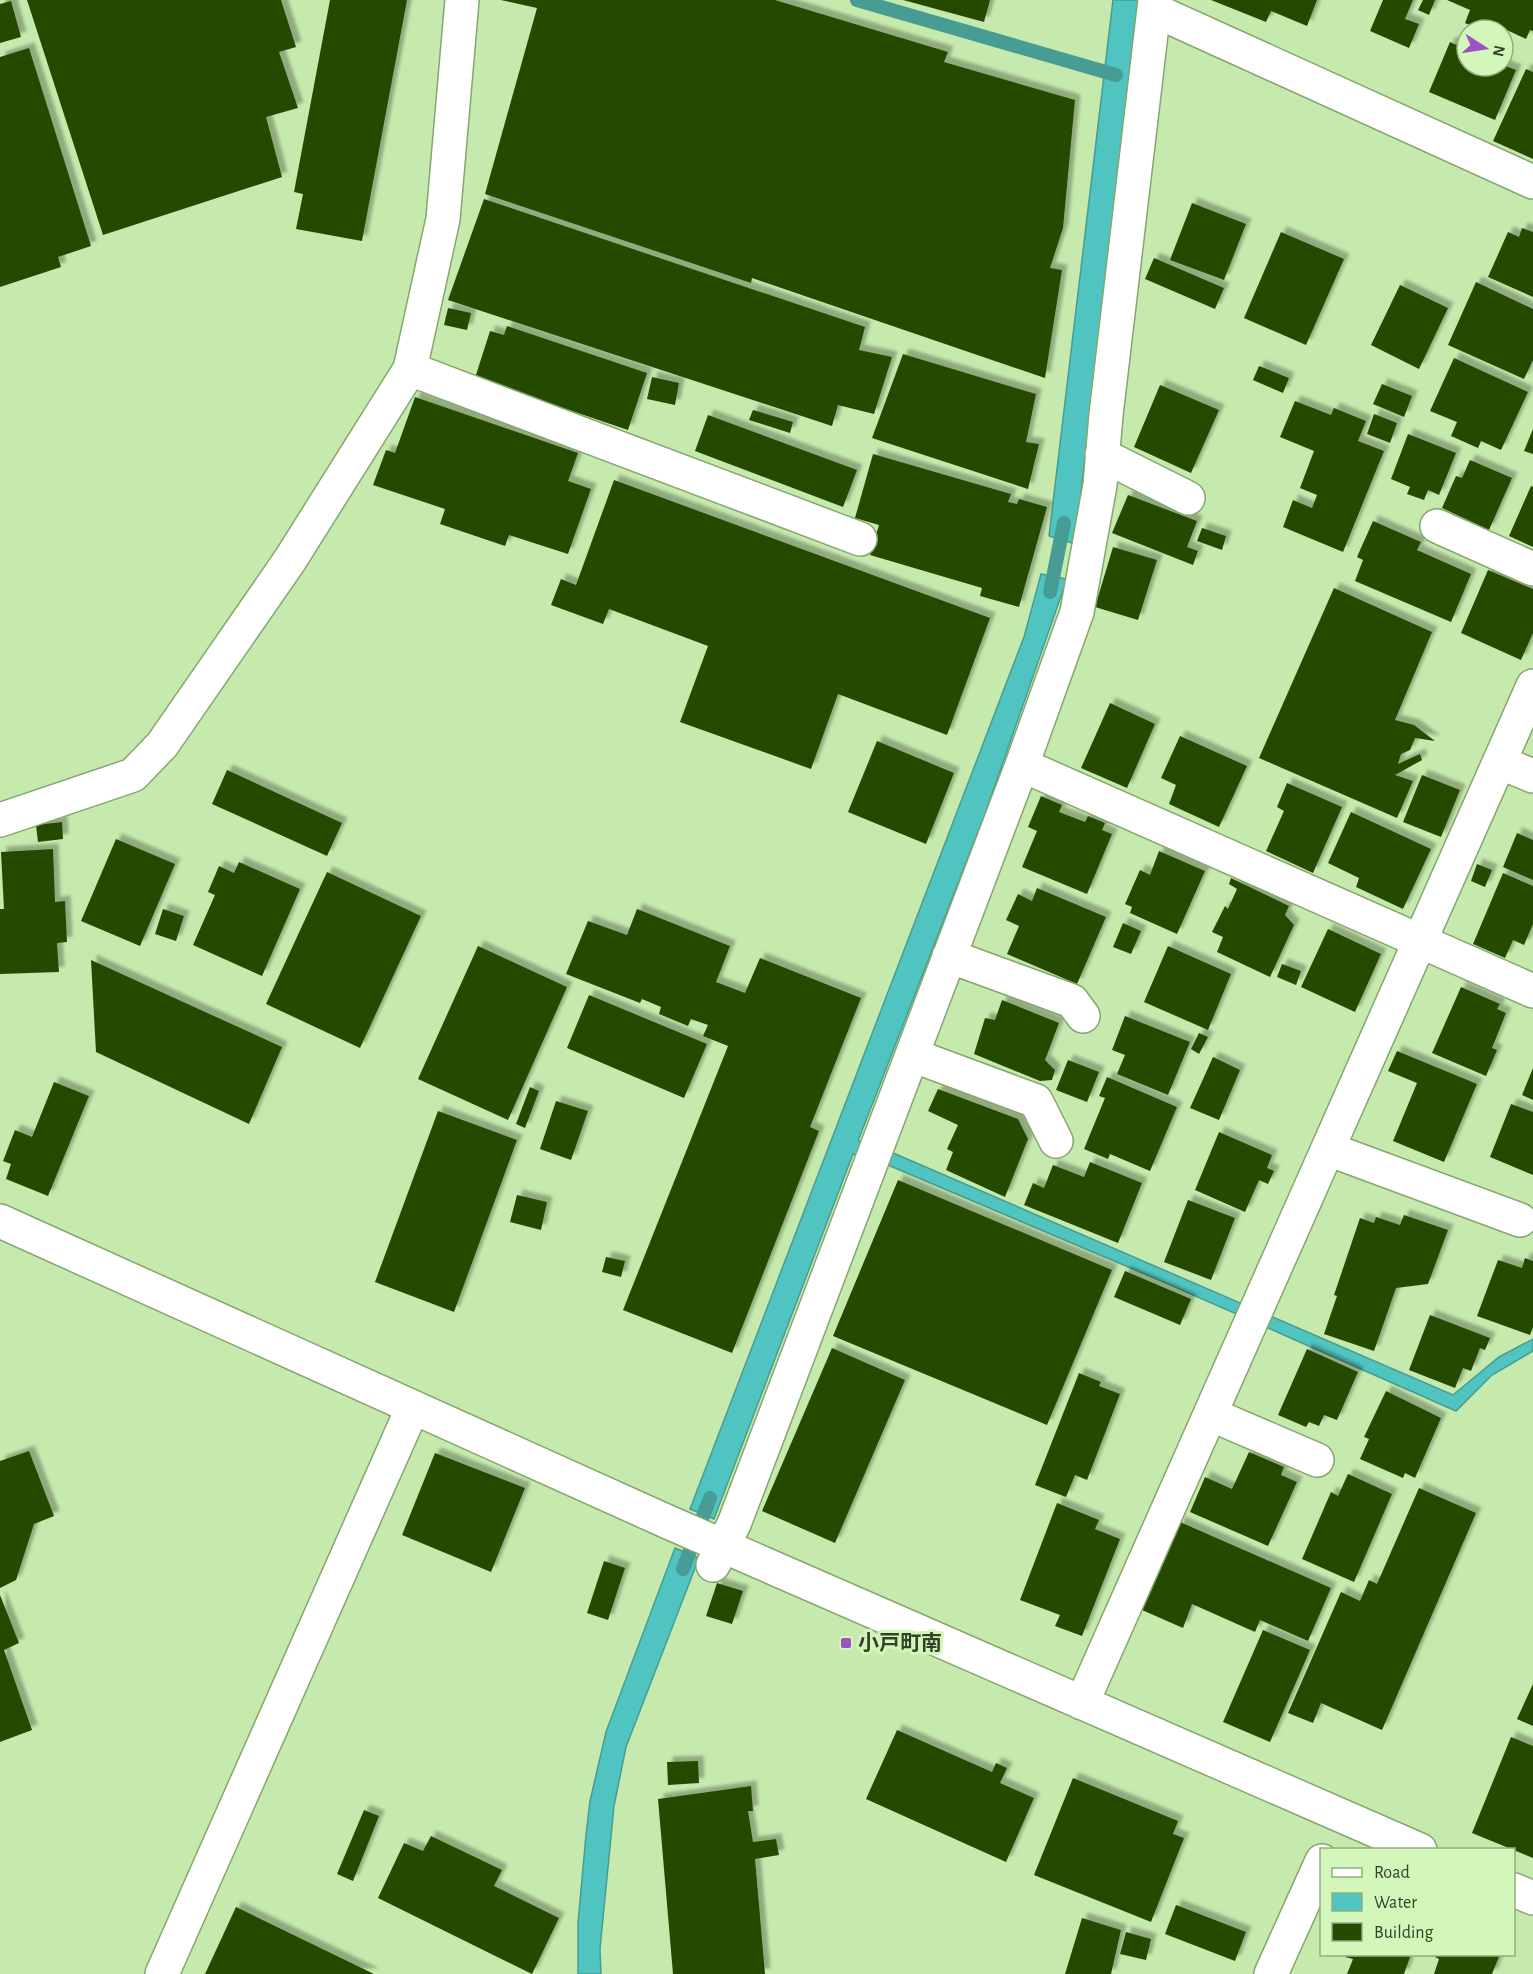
<svg xmlns="http://www.w3.org/2000/svg" width="1533" height="1974" viewBox="0 0 1533 1974" font-family="'Alegreya Sans','Noto Sans JP',sans-serif">
<style>
.water{fill:#4fc4c0;stroke:#479d93;stroke-width:1.5}
.lines{fill:none;stroke-linecap:round;stroke-linejoin:round}
.stream{stroke:#479d93;stroke-width:14}
.building{fill:#274900;filter:url(#shadow)}
.minor-casing{stroke:#85a66d;stroke-width:36}
.minor{stroke:#fff;stroke-width:33}
.poi-dot{fill:#9d52c4;stroke:#d3f6ba;stroke-width:2}
.labels{text-anchor:middle;stroke-width:6;stroke-linejoin:round;paint-order:stroke}
.poi-label{font-size:21px;font-weight:bold;fill:#34422a;stroke:#d3f6ba;text-anchor:start}
</style>
<defs>
<filter id="shadow"><feDropShadow dx="5.5" dy="-5.5" stdDeviation="1.5" flood-color="#0004"/></filter>
</defs>
<rect width="100%" height="100%" fill="#c6e9ad"/>
<path class="water" d="M1113,0H1138L1075,544L1049,536Z
M1041,574L1067,579L986,811L858,1141L884,1149L1453,1395L1499,1357L1533,1339V1351L1492,1375L1456,1411L1166,1283L888,1165L853,1154L714,1519L690,1509L1024,637Z
M675,1548L699,1558L626,1747L614,1806L600,1949L601,1974H578V1923L586,1835L590,1801L606,1732Z"/>
<g class="lines">
<path class="stream" d="M857,0L1116,75
M1050,592L1064,523
M683,1569L710,1498"/>
</g>
<path class="building" d="M27,0H281L296,47L279,52L298,108L266,117L282,177L103,235Z
M330,0H407L362,241L296,229L303,194L294,192Z
M501,0H775L948,52L944,62L1075,100L1063,228L1050,268L1062,270L1045,378L752,278L751,283L485,194L537,8Z
M903,0H990L984,22Z
M1211,0H1317L1307,26L1271,11L1266,22Z
M1383,0H1413L1405,19L1419,24L1409,48L1370,31Z
M1423,0H1435L1429,15L1418,10Z
M1447,0H1533V31L1530,30L1526,39L1496,25L1494,30H1480L1465,23L1470,10Z
M11,1L21,37L0,43V4Z
M1450,42L1467,50V66L1503,65L1516,70L1495,120L1429,92Z
M29,48L91,246L58,257L61,267L0,287V57Z
M1526,69L1533,72V159L1493,141Z
M484,199L865,327L859,350L892,357L874,414L838,405L832,426L448,300Z
M1192,203L1246,224L1224,280L1170,260Z
M1522,228L1533,232V297L1488,277L1508,232L1519,237Z
M1281,232L1344,259L1306,345L1244,318Z
M1154,258L1224,288L1215,309L1145,279Z
M1476,282L1533,309V360L1524,379L1448,345Z
M1400,285L1448,308L1419,369L1371,345Z
M448,308L471,313L467,330L444,325Z
M507,326L647,373L628,430L475,378L490,331L504,335Z
M903,354L1036,394L1026,442L1039,444L1028,489L872,438Z
M1454,358L1528,392L1501,450L1481,441L1478,448L1451,436L1457,422L1430,411Z
M1259,366L1289,378L1283,393L1253,380Z
M652,377L679,383L675,405L647,399Z
M1382,384L1412,396L1404,417L1373,404Z
M1160,385L1219,410L1191,473L1134,447Z
M415,397L578,453L568,481L591,489L568,554L509,535L505,546L440,524L445,509L373,485L386,450L395,453Z
M1295,401L1331,415L1334,408L1366,421L1358,441L1384,451L1343,552L1283,527L1293,500L1312,508L1317,495L1300,488L1314,451L1280,437Z
M753,410L793,422L790,433L749,420Z
M1374,414L1397,423L1390,443L1367,434Z
M708,415L857,470L843,507L695,451Z
M1533,429V454L1524,451Z
M1408,434L1456,453L1439,495L1428,490L1424,500L1407,494L1410,487L1391,479Z
M873,454L1011,494L1008,502L1017,504L1019,499L1047,507L1019,607L980,596L982,588L870,555L879,525L855,518Z
M1470,460L1512,478L1489,530L1442,508L1456,476L1462,478Z
M614,480L990,618L947,735L838,694L811,769L680,722L708,646L609,609L603,624L551,605L561,579L576,585Z
M1531,486L1533,487V547L1509,536Z
M1128,495L1197,521L1187,547L1198,551L1193,565L1112,533Z
M1373,521L1421,542L1417,550L1471,574L1451,622L1355,581L1363,560L1357,557Z
M1202,528L1226,536L1222,550L1197,541Z
M1113,547L1157,560L1138,620L1095,607Z
M1488,570L1533,589V633L1521,660L1461,633Z
M1334,588L1432,632L1395,720L1414,725L1435,741L1415,738L1410,750L1401,754L1398,764L1420,754L1422,760L1395,775L1413,781L1397,818L1259,758Z
M1110,703L1155,724L1127,788L1081,768Z
M1180,736L1247,766L1219,827L1169,804L1176,785L1161,778Z
M877,741L954,773L926,844L848,812Z
M227,770L342,823L327,856L212,804Z
M1422,775L1460,790L1441,837L1403,822Z
M1287,783L1342,807L1313,873L1266,851L1284,811L1277,807Z
M1041,796L1062,805L1059,812L1085,822L1088,816L1105,823L1102,830L1112,834L1087,894L1022,867L1037,831L1028,827Z
M1351,812L1431,849L1403,909L1356,887L1359,878L1328,863Z
M62,822L63,839L38,842L36,825Z
M1517,833L1533,840V880L1503,867Z
M116,839L175,864L140,946L81,921Z
M53,849L55,902L65,901L67,942L57,943L59,972L0,974V909H4L1,852Z
M1159,851L1205,871L1177,934L1130,913L1132,907L1125,904L1140,870L1150,875Z
M239,862L300,889L262,976L193,945L215,895L208,892L219,866L234,873Z
M1477,864L1492,870L1485,887L1471,881Z
M327,872L421,916L360,1048L266,1004Z
M1503,873L1533,886V924L1524,945L1513,940L1505,958L1473,944Z
M1231,878L1289,906L1285,915L1294,925L1270,977L1217,952L1223,937L1212,932L1225,906L1228,909L1237,889L1229,884Z
M1037,888L1106,917L1077,984L1007,954L1019,926L1006,920L1018,894L1032,901Z
M163,909L184,916L176,941L155,934Z
M637,909L730,946L716,982L745,993L760,958L861,998L810,1127L819,1131L732,1353L623,1310L728,1046L703,1036L708,1025L691,1019L688,1026L659,1014L661,1007L642,999L640,1003L566,974L588,921L627,935Z
M1123,923L1141,931L1131,954L1113,947Z
M1328,929L1381,954L1355,1012L1301,987Z
M478,946L567,987L508,1120L418,1079Z
M1168,946L1231,974L1208,1030L1144,1002Z
M91,960L282,1047L249,1124L96,1052Z
M1282,964L1301,971L1296,985L1277,977Z
M1461,987L1500,1004L1497,1009L1506,1013L1492,1048L1497,1050L1486,1076L1432,1053Z
M589,995L707,1044L684,1098L567,1048Z
M1002,1000L1059,1023L1045,1060L1055,1070L1052,1080L1040,1081L974,1054L985,1018L995,1020Z
M1125,1016L1190,1042L1168,1095L1117,1074L1125,1055L1112,1050Z
M1199,1033L1208,1037L1199,1054L1191,1049Z
M1397,1051L1477,1084L1444,1162L1393,1141L1417,1083L1388,1071Z
M1213,1057L1240,1070L1219,1120L1190,1108Z
M1068,1060L1099,1072L1087,1102L1056,1090Z
M1533,1068V1100L1522,1095Z
M1107,1077L1177,1107L1150,1171L1110,1154L1108,1159L1084,1149L1105,1098L1099,1096Z
M54,1082L89,1096L48,1196L6,1179L11,1164L3,1161L15,1130L32,1137Z
M530,1087L539,1091L525,1128L516,1124Z
M938,1089L1018,1119L1028,1139L1005,1197L946,1170L953,1152L947,1149L958,1125L928,1111Z
M556,1101L588,1111L571,1160L540,1149Z
M1511,1104L1533,1112V1175L1490,1157Z
M438,1111L517,1140L454,1312L375,1282Z
M1219,1132L1272,1155L1267,1168L1274,1171L1268,1184L1259,1180L1245,1212L1195,1190Z
M1090,1162L1142,1183L1118,1243L1024,1205L1033,1183L1044,1188L1053,1165L1084,1177Z
M898,1180L1112,1270L1047,1425L833,1336Z
M517,1195L547,1202L541,1230L510,1222Z
M1188,1200L1235,1218L1211,1280L1164,1262Z
M1404,1215L1448,1230L1428,1284L1396,1288L1374,1351L1324,1334L1337,1296L1334,1295L1360,1218L1374,1223L1376,1217L1400,1225Z
M606,1257L625,1261L621,1277L602,1272Z
M1525,1258L1533,1261V1327L1530,1335L1477,1316L1498,1260L1522,1268Z
M1125,1271L1191,1299L1180,1325L1114,1297Z
M1430,1315L1490,1338L1485,1350L1480,1348L1471,1371L1463,1368L1455,1388L1409,1370Z
M832,1348L905,1380L835,1543L762,1511Z
M1307,1349L1358,1372L1337,1420L1324,1415L1319,1426L1309,1422L1306,1427L1278,1415Z
M1079,1373L1101,1382L1099,1386L1120,1394L1087,1480L1075,1475L1066,1497L1035,1485Z
M1386,1391L1441,1418L1415,1478L1405,1473L1403,1478L1360,1459L1369,1439L1364,1437Z
M29,1451L54,1516L34,1524L16,1580L0,1588V1461Z
M1249,1452L1284,1467L1281,1475L1297,1482L1268,1546L1190,1512L1205,1477L1232,1489Z
M435,1453L525,1488L491,1572L402,1535Z
M1348,1474L1392,1494L1354,1582L1302,1559L1331,1492L1338,1496Z
M1419,1488L1476,1513L1382,1730L1321,1703L1313,1723L1288,1713L1341,1592L1360,1601L1369,1580L1377,1584Z
M1057,1503L1099,1520L1095,1529L1120,1539L1082,1636L1055,1626L1060,1615L1020,1600Z
M1180,1522L1331,1588L1308,1641L1260,1620L1255,1632L1192,1604L1183,1628L1142,1610Z
M604,1561L625,1568L608,1620L587,1613Z
M717,1583L743,1591L732,1624L706,1616Z
M0,1595L19,1643L4,1650L32,1730L0,1742Z
M1263,1630L1310,1650L1270,1742L1223,1722Z
M1533,1684V1726L1517,1719Z
M897,1730L992,1772L996,1763L1007,1768L1000,1783L1034,1798L1006,1862L866,1799Z
M1511,1737L1533,1746V1858L1472,1833Z
M698,1761L699,1783L668,1785L667,1762Z
M1073,1778L1178,1821L1173,1834L1184,1838L1151,1922L1034,1875Z
M751,1786L753,1811H748L753,1842L776,1839L779,1855L755,1859L765,1974H673L658,1799Z
M364,1810L379,1816L353,1881L337,1874Z
M431,1836L502,1870L494,1886L559,1918L532,1974L378,1898L404,1843L423,1851Z
M1176,1905L1246,1932L1235,1961L1165,1934Z
M236,1907L374,1974H205Z
M1082,1918L1121,1930L1111,1974H1065Z
M1126,1932L1151,1939L1146,1960L1120,1954Z
M1346,1954H1411L1404,1974H1347L1353,1959L1345,1957Z
M1436,1954H1500L1492,1974H1434L1439,1959L1435,1957Z"/>
<g class="lines">
<defs>
<path id="minor" d="M1156,11L1533,182
M410,369L860,539
M1102,455L1188,498
M1437,526L1533,569
M1499,762L1533,776
M1022,765L1533,991
M0,820L133,775L162,745L290,560L410,369L443,219L462,0
M949,956L1072,1001L1083,1016
M912,1055L1036,1101L1056,1141
M1328,1149L1520,1220
M0,1221L668,1522L1420,1850
M1210,1414L1317,1460
M713,1565L734,1524L1022,765L1077,612L1100,485L1106,415L1155,0
M1082,1703L1533,686
M1514,1890L1533,1898
M162,1974L413,1407
M1271,1974L1322,1861"/>
</defs>
<use href="#minor" class="minor-casing"/>
<use href="#minor" class="minor"/>
</g>
<rect class="poi-dot" x="840" y="1637" width="12" height="12" rx="3"/>
<g class="labels">
<g class="poi-label">
<text x="858" y="1650">小戸町南</text>
</g>
</g>
<rect x="1320" y="1848" width="195" height="108" fill="#d3f6ba" stroke="#93ae80" stroke-width="1.5"/>
<rect x="1332" y="1868" width="30" height="9" fill="#ffffff" stroke="#93ae80" stroke-width="1.5"/>
<text x="1374" y="1878" font-size="18" fill="#34422a">Road</text>
<rect x="1332" y="1893" width="30" height="18" fill="#4fc4c0" stroke="#93ae80" stroke-width="1.5"/>
<text x="1374" y="1908" font-size="18" fill="#34422a">Water</text>
<rect x="1332" y="1923" width="30" height="18" fill="#274900" stroke="#93ae80" stroke-width="1.5"/>
<text x="1374" y="1938" font-size="18" fill="#34422a">Building</text>
<g transform="translate(1485 48) rotate(102)"><circle r="28" fill="#d3f6ba" stroke="#93ae80" stroke-width="1.5"/>
<path d="M0-4.5L10 22L0 15L-10 22Z" fill="#9d52c4"/>
<text y="-9" font-size="16" font-weight="bold" text-anchor="middle" fill="#34422a">N</text>
</g>
</svg>
